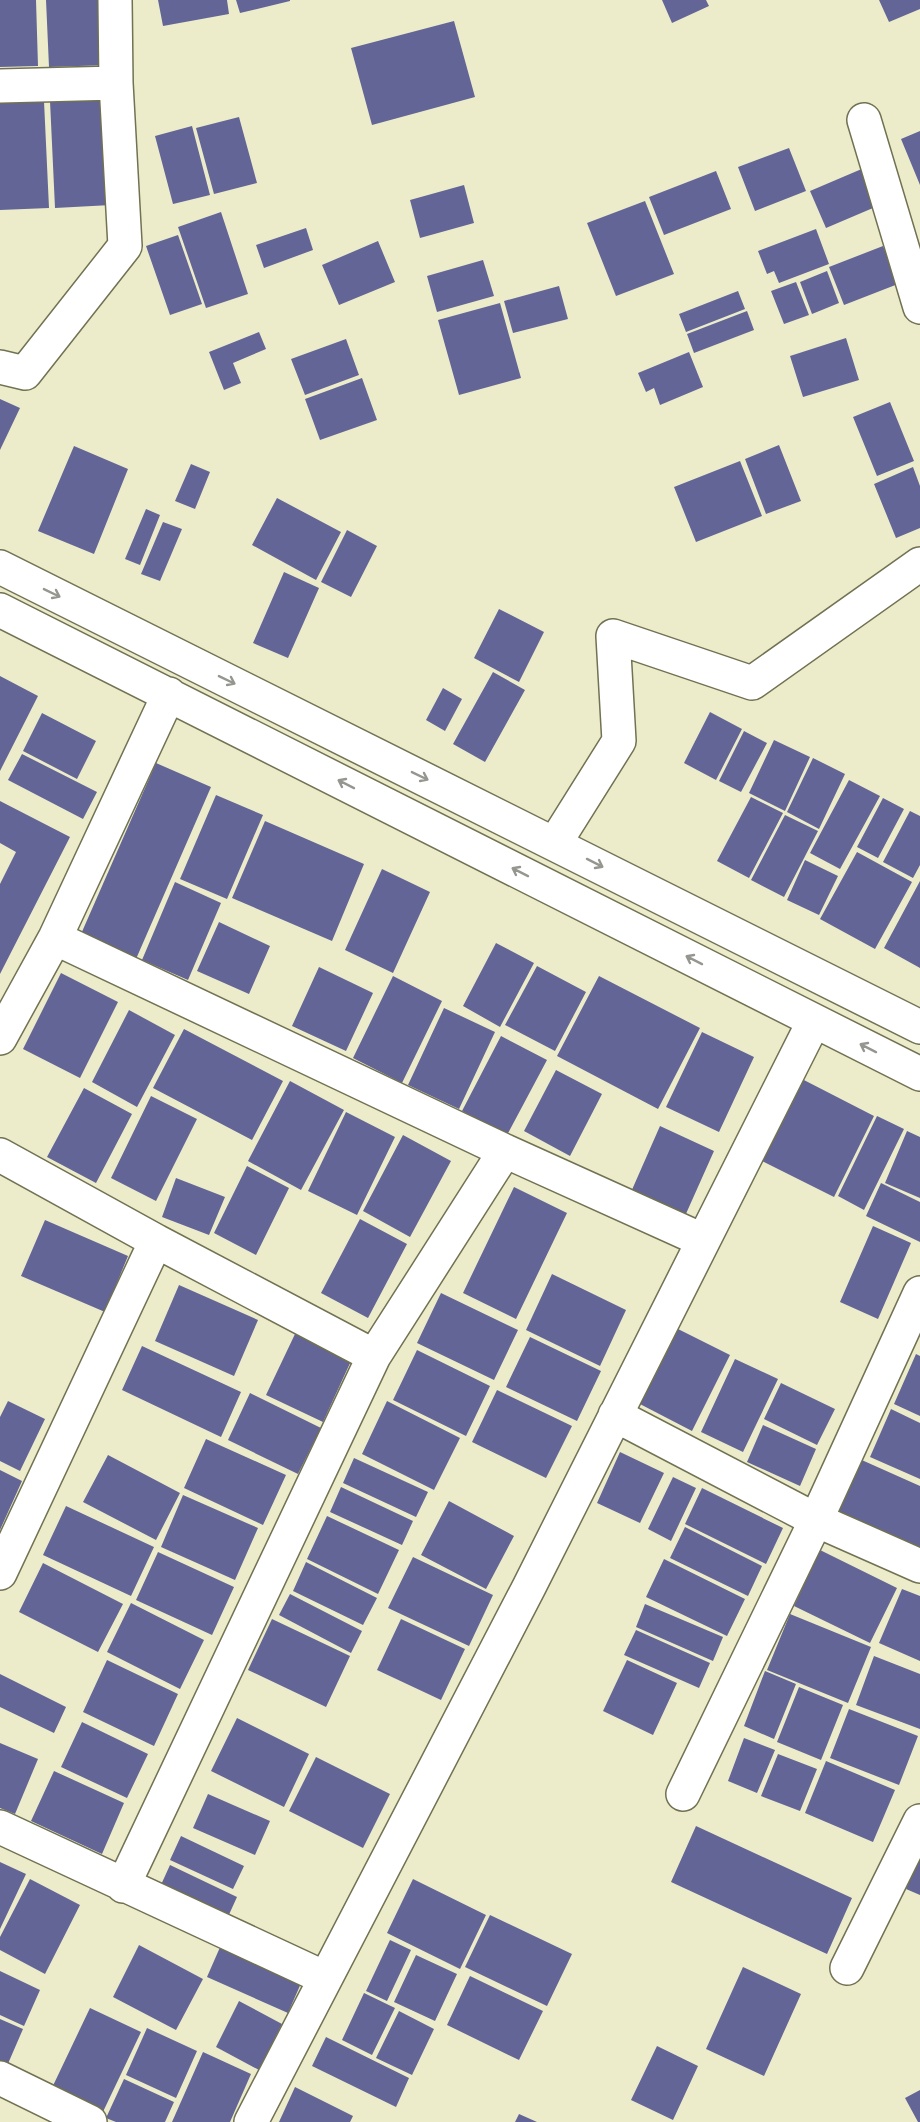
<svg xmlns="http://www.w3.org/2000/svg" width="920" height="2122" viewBox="0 0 920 2122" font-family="Jost,sans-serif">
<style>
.building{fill:#636597}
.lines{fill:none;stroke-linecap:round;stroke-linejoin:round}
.minor-casing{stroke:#717153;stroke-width:36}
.minor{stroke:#fff;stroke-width:33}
.oneway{stroke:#969691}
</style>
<rect width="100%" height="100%" fill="#ececcb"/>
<path class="building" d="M0,0H36L38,66L0,67Z
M46,0H105L108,65L49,67Z
M158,0H227L229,14L163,26Z
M236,0H290V1L240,13Z
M662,0H706L709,6L672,23Z
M879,0H920V9L889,22Z
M454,21L475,97L372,125L351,48Z
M106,99L111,205L55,208L50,101Z
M44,101L49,208L0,210V103Z
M239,117L257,183L214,194L196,128Z
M192,126L210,195L173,204L155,136Z
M920,131V185L901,139Z
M789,148L806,191L755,211L738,167Z
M864,168L880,205L826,228L810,191Z
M716,171L731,209L664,235L649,197Z
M464,185L474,223L420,238L410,200Z
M645,201L674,274L616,296L587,223Z
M221,212L248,294L206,308L178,227Z
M306,228L313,250L264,268L256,245Z
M816,229L829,264L779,283L774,271L767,274L758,251Z
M178,235L202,304L170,315L146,246Z
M378,241L395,282L339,305L322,265Z
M883,246L898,284L844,305L829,267Z
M483,260L494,296L437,312L427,276Z
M827,271L839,303L812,314L800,282Z
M796,282L809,315L784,324L771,291Z
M559,286L568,319L513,333L504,301Z
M738,291L745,309L686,332L679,314Z
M500,303L521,378L459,395L438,320Z
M747,311L754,330L694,353L687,334Z
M259,332L266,349L233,363L241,383L224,390L209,352Z
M846,338L859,380L803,397L790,356Z
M346,339L359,375L305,395L291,359Z
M689,352L703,387L660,405L654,388L646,392L638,373Z
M362,378L377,420L320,440L305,399Z
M0,399L20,408L0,450Z
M890,402L914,461L877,476L853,417Z
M779,445L801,501L766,514L745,459Z
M74,446L128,469L94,554L38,531Z
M740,461L762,516L696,542L674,487Z
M191,464L210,472L195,509L175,501Z
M913,467L920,486V528L896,538L874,484Z
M277,498L341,532L316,580L252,545Z
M146,509L160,515L140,565L125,559Z
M163,522L182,529L160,581L141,574Z
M347,530L377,546L351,597L321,582Z
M284,572L319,588L288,658L253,643Z
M499,609L544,632L519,682L474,658Z
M493,672L525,690L485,762L453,744Z
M0,676L38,696L0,771Z
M443,688L462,699L445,731L426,720Z
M710,712L742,729L716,780L684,763Z
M42,713L96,741L77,779L23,751Z
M744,731L767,743L741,792L719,781Z
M774,740L810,757L785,811L749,793Z
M22,754L97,792L83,819L8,780Z
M813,758L845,774L819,829L787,812Z
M156,763L211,787L136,959L81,934Z
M849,780L880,796L840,869L810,853Z
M216,795L263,815L227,899L180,879Z
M751,797L783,813L749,878L717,861Z
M883,798L904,809L878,858L857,847Z
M0,801L70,837L0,974V884L16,852L0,843Z
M910,811L920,816V865L913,878L883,862Z
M785,815L818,831L784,897L751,880Z
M265,821L364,864L332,941L232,898Z
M857,852L912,882L875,949L820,919Z
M805,860L838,876L819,915L787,900Z
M382,869L430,892L393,973L345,950Z
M920,881V968L884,948Z
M175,882L221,903L188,980L142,960Z
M219,922L270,946L249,994L197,971Z
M496,943L534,963L500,1027L463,1006Z
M537,966L586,992L555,1051L505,1025Z
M319,967L373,993L346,1051L292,1026Z
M61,973L118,1002L80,1078L23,1049Z
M393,976L442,1001L402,1083L353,1058Z
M599,976L700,1028L658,1109L557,1056Z
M444,1008L495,1032L459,1109L408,1085Z
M129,1010L175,1035L137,1107L92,1082Z
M184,1029L283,1081L252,1140L153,1088Z
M702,1032L754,1057L719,1132L666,1107Z
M501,1036L547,1060L507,1135L462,1111Z
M556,1070L602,1094L570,1156L524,1131Z
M800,1078L874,1116L834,1197L760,1160Z
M290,1081L344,1110L301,1190L248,1161Z
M84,1088L132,1114L96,1183L47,1157Z
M151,1096L197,1119L156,1201L111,1178Z
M346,1112L395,1137L357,1215L308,1191Z
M877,1116L904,1129L864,1210L838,1196Z
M660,1126L714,1151L685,1216L631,1192Z
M907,1131L920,1137V1198L885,1183Z
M403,1135L451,1161L410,1237L363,1211Z
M247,1166L289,1188L256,1255L214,1233Z
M176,1178L225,1197L209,1235L162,1217Z
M881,1183L920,1202V1242L866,1216Z
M514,1187L567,1213L516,1319L463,1293Z
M360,1219L407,1244L368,1318L321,1293Z
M45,1220L128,1256L105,1312L21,1276Z
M873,1226L911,1243L878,1319L840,1302Z
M552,1274L626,1310L600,1366L526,1330Z
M179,1285L258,1320L234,1376L155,1341Z
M441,1293L518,1330L494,1380L417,1343Z
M676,1328L730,1355L692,1431L638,1403Z
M295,1334L351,1361L323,1422L266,1395Z
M530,1337L601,1371L577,1421L506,1387Z
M142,1346L241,1392L221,1437L122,1390Z
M417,1350L490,1386L466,1436L393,1400Z
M916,1354L920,1356V1416L894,1404Z
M735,1359L778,1379L743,1452L701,1432Z
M781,1383L835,1409L817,1445L764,1419Z
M497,1390L572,1426L546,1478L472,1442Z
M250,1393L321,1428L298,1474L228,1440Z
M8,1401L45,1419L20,1471L0,1461V1417Z
M387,1401L460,1438L434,1490L362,1454Z
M891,1409L920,1423V1479L870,1457Z
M763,1425L816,1449L800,1486L747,1462Z
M206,1439L286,1475L263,1525L184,1488Z
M620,1452L664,1473L640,1523L597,1503Z
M108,1455L180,1493L156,1540L83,1502Z
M855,1457L920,1486V1547L833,1509Z
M354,1458L428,1492L416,1517L343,1483Z
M0,1470L22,1481L0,1530Z
M673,1477L696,1488L671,1541L648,1529Z
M341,1487L413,1521L402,1545L330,1512Z
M702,1488L783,1528L766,1564L685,1524Z
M183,1495L258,1528L235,1580L161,1547Z
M449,1501L514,1536L486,1589L421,1555Z
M66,1506L154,1547L131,1596L43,1555Z
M327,1516L399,1550L378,1594L307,1559Z
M685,1527L762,1566L748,1596L670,1558Z
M820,1550L897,1588L870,1643L794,1606Z
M158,1552L234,1587L212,1635L136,1600Z
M413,1557L493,1595L469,1646L388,1608Z
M664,1559L745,1599L727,1636L646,1597Z
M306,1562L377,1598L363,1625L293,1591Z
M43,1563L123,1604L98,1652L19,1612Z
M902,1589L920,1596V1661L879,1643Z
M290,1594L362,1631L351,1653L279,1615Z
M131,1603L204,1640L180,1689L107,1652Z
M645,1604L723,1637L713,1661L636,1627Z
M790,1614L871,1647L848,1703L767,1670Z
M272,1619L350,1656L326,1707L248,1670Z
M401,1619L465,1649L441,1700L377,1670Z
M636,1630L710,1663L699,1688L624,1655Z
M874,1656L920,1674V1729L856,1705Z
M107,1660L178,1694L154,1746L83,1712Z
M627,1660L677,1683L653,1735L603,1711Z
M765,1671L796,1684L774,1739L744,1726Z
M0,1674L66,1707L54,1733L0,1707Z
M799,1687L843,1705L821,1760L777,1742Z
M849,1709L918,1736L899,1785L830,1758Z
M237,1718L309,1754L284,1807L211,1771Z
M82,1722L148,1754L127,1798L61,1767Z
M744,1738L775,1750L757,1793L728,1781Z
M0,1743L38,1759L15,1814L0,1808Z
M778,1754L817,1769L800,1811L761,1796Z
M316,1757L390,1794L363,1848L289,1811Z
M826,1761L895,1790L873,1842L805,1813Z
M54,1771L124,1803L102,1854L31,1821Z
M208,1794L270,1821L255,1855L193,1828Z
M696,1826L852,1898L827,1954L671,1882Z
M181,1836L244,1866L233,1889L170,1860Z
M920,1857V1895L906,1889Z
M0,1862L26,1874L0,1929Z
M170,1865L237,1897L227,1919L160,1887Z
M30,1879L80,1905L45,1974L0,1950V1937Z
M413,1879L486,1915L460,1969L387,1933Z
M490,1915L572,1954L547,2006L465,1967Z
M228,1929L309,1965L288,2013L207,1977Z
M390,1940L411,1950L387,2001L366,1991Z
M139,1945L203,1979L176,2030L113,1997Z
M416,1955L457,1974L435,2021L394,2002Z
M743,1967L801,1994L764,2076L706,2049Z
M0,1971L40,1990L24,2026L0,2015Z
M470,1976L543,2011L519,2060L447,2025Z
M364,1993L395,2008L372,2055L342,2040Z
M239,2001L282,2024L259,2070L216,2047Z
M90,2008L141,2032L101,2116L50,2092Z
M399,2011L434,2029L412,2075L376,2058Z
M0,2019L23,2029L7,2066L0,2063Z
M147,2028L197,2051L176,2098L126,2075Z
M326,2037L409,2078L396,2107L312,2066Z
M657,2046L698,2066L673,2120L631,2100Z
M203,2052L251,2074L230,2122H172Z
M124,2079L174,2102L165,2122H116L106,2118Z
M295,2087L353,2116L350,2122H279Z
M920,2090V2122H918L905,2098Z
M519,2114L537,2122H515Z"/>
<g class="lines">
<defs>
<path id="minor" d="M0,86L116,83
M864,120L920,307
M0,367L25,373L125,246L116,83L115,0
M0,567L920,1027
M0,610L920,1074
M169,694L55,938L505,1151
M555,843L619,741L613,636L752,683L920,564
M0,1038L55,938
M0,1155L156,1241
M374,1356L505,1151L702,1240
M615,1415L816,1520L920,1566
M0,1573L156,1241L374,1356L123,1886
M683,1794L816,1520L920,1293
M0,1827L325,1978
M847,1968L920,1821
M0,2078L90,2122
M251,2122L529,1587L814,1021"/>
</defs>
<use href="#minor" class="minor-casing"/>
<use href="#minor" class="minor"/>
</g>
<defs><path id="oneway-shaft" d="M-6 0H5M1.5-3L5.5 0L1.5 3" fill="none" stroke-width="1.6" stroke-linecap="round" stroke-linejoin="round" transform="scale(1.5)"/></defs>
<g class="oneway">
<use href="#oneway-shaft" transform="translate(52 593) rotate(26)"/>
<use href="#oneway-shaft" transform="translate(227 680) rotate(26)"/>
<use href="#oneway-shaft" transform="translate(420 776) rotate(26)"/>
<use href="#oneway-shaft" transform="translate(346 784) rotate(-153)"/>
<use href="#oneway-shaft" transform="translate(595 863) rotate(27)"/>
<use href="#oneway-shaft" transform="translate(520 872) rotate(-153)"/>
<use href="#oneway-shaft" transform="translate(694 960) rotate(-153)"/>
<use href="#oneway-shaft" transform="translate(868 1048) rotate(-153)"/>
</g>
</svg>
